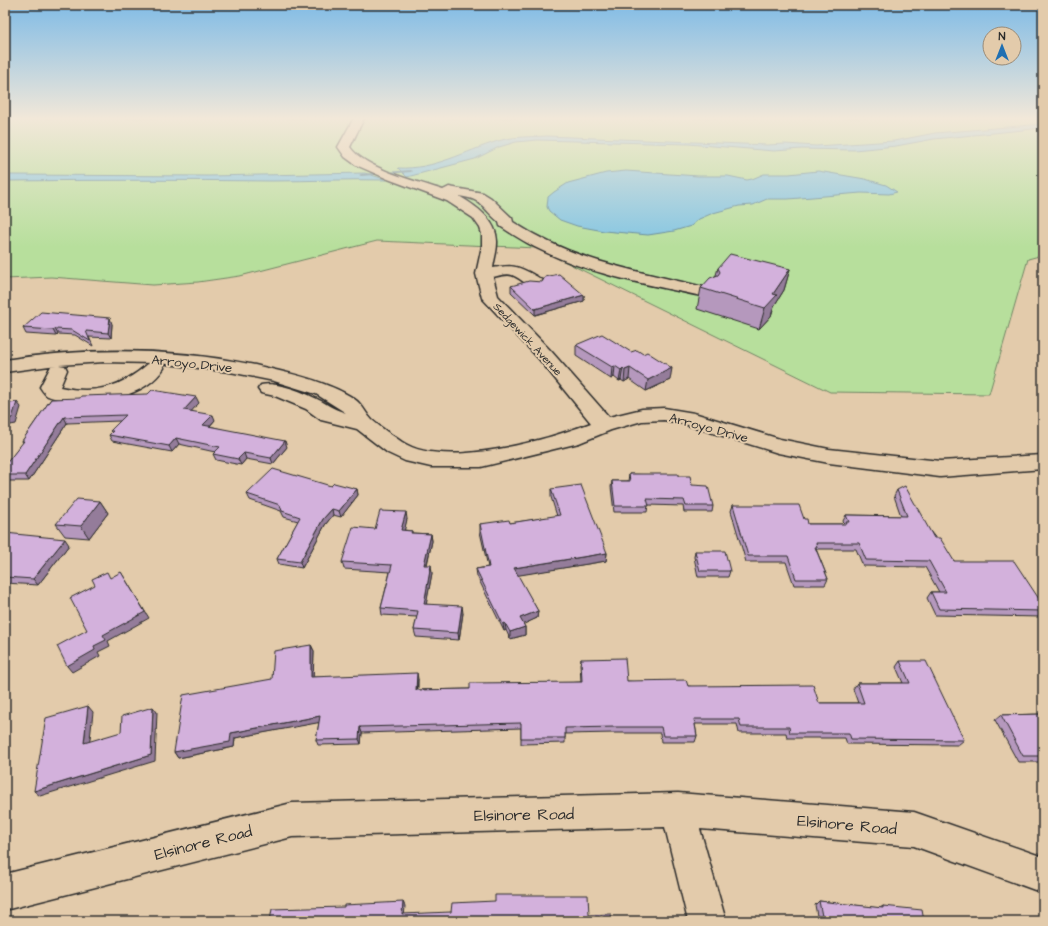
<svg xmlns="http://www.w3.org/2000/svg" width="1048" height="926" viewBox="0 0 1048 926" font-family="'Architects Daughter',sans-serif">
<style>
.green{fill:#b7df9c;stroke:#718564}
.water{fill:#82c5e2;stroke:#5f8799}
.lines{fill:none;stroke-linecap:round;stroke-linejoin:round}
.stream{fill:#5f8799;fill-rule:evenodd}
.minor-casing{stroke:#2b2b2b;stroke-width:3}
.minor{fill:#e3cbab;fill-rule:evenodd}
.wall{fill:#b598bd;stroke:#2b2b2b}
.shaded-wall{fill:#947c9a;stroke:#2b2b2b}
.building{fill:#d3b1dc;stroke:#2b2b2b}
.labels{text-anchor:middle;stroke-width:4;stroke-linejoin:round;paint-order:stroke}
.far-street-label{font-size:11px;fill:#2b2b2b;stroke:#e3cbab}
.street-label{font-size:13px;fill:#2b2b2b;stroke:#e3cbab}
.near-street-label{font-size:16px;fill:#2b2b2b;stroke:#e3cbab}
</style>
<rect width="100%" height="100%" fill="#e3cbab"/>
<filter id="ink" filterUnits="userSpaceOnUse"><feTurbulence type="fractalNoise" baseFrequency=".025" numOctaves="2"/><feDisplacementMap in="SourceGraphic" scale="8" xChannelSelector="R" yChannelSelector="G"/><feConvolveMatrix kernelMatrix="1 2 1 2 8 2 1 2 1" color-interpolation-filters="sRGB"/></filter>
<g filter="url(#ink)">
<path class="green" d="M5,118H1043V255L1028,259L989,394L830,392L537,248L377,241L240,276L198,282L153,285L51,277L5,279Z"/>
<path class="water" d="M1043,124V128L934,139L896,146L854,150L802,149L774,151L688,144L537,140L516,142L499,147L475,159L407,177L398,168C434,170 465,151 498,141C514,136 531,137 547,136L767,145L785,144L816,146L894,141L935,133Z
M626,171L698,176H728L747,180L752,179L764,174H789L818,171L865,179L886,185L897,192L889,194L861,193L788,199H767L753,205L739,206L713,213L699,219L691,226L674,231L648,235L604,231L577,226L560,220L549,211L547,207L548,197L554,192L568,183L606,173Z
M365,173L387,180C348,179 310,181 272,181C183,180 94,180 5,181V176L11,175L208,176Z"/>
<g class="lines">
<path class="stream" d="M410,170L412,171L411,172L361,176L359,175L361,174Z"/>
<defs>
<path id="minor" d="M354,118H364L350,147C363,168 419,182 443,190L449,187L483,193L491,198L512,218L513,222C576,263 640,271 712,289L714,292L712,295L706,297C652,285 595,276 545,252C529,245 515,236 500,226L499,222C482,208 483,199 459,196C476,206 498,221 497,243C497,251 494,260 493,268C511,265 517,265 534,275C538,277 541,279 544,283L542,286C529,290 523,279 512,275C507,273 498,276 493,277L498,296L551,351L609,417L642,409L664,408L694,413L780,439L829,449L940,461L1043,455V469L940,477L829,463L778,453L684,424L664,420L642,421L611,430L579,443L481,467H431L405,461L388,453L357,429L321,420L306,409L275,396L261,393L258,389L261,385C277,381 306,393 321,401C329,406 336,410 346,413L316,394L274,381L230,372L159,363L162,364L164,368C144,398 102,403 69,400C63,399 54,399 48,396C45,395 42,390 40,387L51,366L57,365L5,372V360C88,347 172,348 255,365C279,371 306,376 329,386C337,389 354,397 359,403C364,408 367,415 372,420C381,428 392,435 402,442C444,470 547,440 591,423L539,359L482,298L476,274L482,246V234L480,228L473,218L447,201L388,179L356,165L345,157L338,147ZM104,362L152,363L148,364C121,387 96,395 60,387L67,370L65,366L59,365Z
M678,793L914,812L1043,857V893L914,846L700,829L726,921H688L665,827L292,837L5,910V874L292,803Z"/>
</defs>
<use href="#minor" class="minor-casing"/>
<use href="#minor" class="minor"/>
</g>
<path class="wall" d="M718,268L790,269L784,290L774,306L771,316L759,329L697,309L701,288L716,275Z
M511,286L584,295V301L535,315L511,292Z
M112,324L111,338L89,337L93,346L75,335L58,334L56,336L26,334L23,328Z
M576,345L670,380L646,391L629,379L624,382L621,380L619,381L614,377L611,379L576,356Z
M51,399L199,403L191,411L215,420L210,426L287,447L273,464L246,459L241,465L216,460L213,454L215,452L179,444L172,452L112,441L109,435L112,433L110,431L120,421L67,423L29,481H5V465L23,443L22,441Z
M629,474L678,476L692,485L713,506L712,512H684L683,506L648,505L647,512H614L611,487L612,481H628Z
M331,486L357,489L358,495L341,517L333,515L325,525L302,568L279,564L277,559L298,521L284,517L281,511L250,500L247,494Z
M551,489L607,553L606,561L517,575L538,611L537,618L523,624L525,627V635L510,639L506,630L504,631L477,576L476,569L488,567L480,532V524L510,523L557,516L551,497Z
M897,490L954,561L1043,605V616L1042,617L935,615L927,598L931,592H939L925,567L863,566L856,549H816L828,579L825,585H794L786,562H746L731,511L733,505L804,519L808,524H844L843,521L846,515L901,516L894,496Z
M100,501L108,513L89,538L65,536L56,524Z
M407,519L404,530L412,531V533L431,534L432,541L427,565L432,573L426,604L463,613L459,640L416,637L414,630L417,617L382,615L381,608L390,572L344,569L342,562L375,529Z
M5,533L69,545L38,585L5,583Z
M695,551L730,571L728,577H698L694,557Z
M311,645L314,651L313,677L418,679V690L470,689L581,682L580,664L581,659L627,681L688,686L819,703H858L853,689L857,683H903L896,667L900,661L964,740L958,745L847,744L845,738H787L786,733H739L737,724H695L697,736L695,742H661L660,733H615L565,734V743L521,744V728L362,733L361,744L318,745L316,740L319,722L235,738L234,747L178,758L174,752L272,679Z
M1043,714V762H1018L995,720L1001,715Z
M819,901L880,908L883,906L924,921H818L815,905Z"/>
<path class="shaded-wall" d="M790,269L784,290L774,306L771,316L759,329L765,308L773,294Z
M584,295V301L535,315V309Z
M110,318L112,324L111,338L108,333Z
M55,329L58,334L56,336L53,330Z
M615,366L614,377L611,379L612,367Z
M623,368L621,380L619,381L621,370Z
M630,368L629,379L624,382L625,370Z
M672,368L670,380L646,391L648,380Z
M196,397L199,403L187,416L184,410Z
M17,402L21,407L16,424L5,426V419Z
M213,415L215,420L205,431L203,425Z
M64,417L67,423L29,481L25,475Z
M176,438L179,444L172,452L169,446Z
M285,441L287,447L273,464L271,458Z
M244,453L246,459L241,465L238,459Z
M357,489L358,495L341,517L339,511Z
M100,501L108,513L89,538L81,526Z
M332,509L333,515L325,525L302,568L300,562L323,519Z
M406,512L407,519L403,537L401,530Z
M431,534L432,541L425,572L424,565Z
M65,539L69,545L38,585L33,579Z
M607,553L606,561L514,576V568Z
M431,565L432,573L425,611L424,604Z
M121,572L149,618L108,641L110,646L98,652L100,656L72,672L67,666L94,646L103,635Z
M462,606L463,613L459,640L458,633Z
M538,611L537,618L520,626V618Z
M505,623L506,630L504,631L503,624Z
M525,627V635L510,639V632Z
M311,645L314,651L313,683L311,677Z
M417,673L418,679L417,696L416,690Z
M88,706L93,712L89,748L84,743Z
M153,707L157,712L155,761L40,796L34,791L151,755Z
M320,716L322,722L235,738L234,747L178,758L174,752L231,733Z
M360,727L362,733L361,744L359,739Z
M403,902L405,906L404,918L402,914Z
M146,917L150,921H145Z"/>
<path class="building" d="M730,254L790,269L773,294L777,295L765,308L701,288L710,278L718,275L720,272L718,268Z
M559,274L584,295L535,309L511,286L529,281L542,282L545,277Z
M41,312L110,318L108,333L86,331L90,341L72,330L55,329L53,330L23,328Z
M602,334L631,352L637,350L643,354L647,352L672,368L648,380L630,368L625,370L623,368L621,370L615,366L612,367L576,345Z
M152,390L196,397L184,410L213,415L203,425L285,441L271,458L244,453L238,459L213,454L220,447L176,438L169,446L109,435L113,431H110L126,415L64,417L25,475H5V465L24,441H22L51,399L80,398L81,396L148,394Z
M17,402L12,418L5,419V404Z
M273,469L331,486L334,483L357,489L339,511L332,509L323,519L300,562L277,559L300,517L282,511L280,505L247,494Z
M629,474H678V476H690L692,485L708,486L713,506H686L684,500L647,499L649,506H615L612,481H630Z
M581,485L607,553L514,568L538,611L520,618L525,627L510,632L505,623L503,624L476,569L489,567L480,524L509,520L510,523L560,515L551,489Z
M905,486L934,538H940L954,561H1014L1043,605V611L939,609L931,592H946L929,561L866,560L859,543H816L817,547H815L828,579H796L788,556H748L733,505H799L804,519H807L808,524H847L846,522H849L846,515L907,516L897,490Z
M77,499L100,501L81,526L56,524Z
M380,511L406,512L401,530L412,531L411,533L431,534L424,565H431L424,604L462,606L458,633L414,630L418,611L381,608L392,565L342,562L353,527L375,529Z
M5,533L65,539L33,579L5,577Z
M695,551H725L730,571H700Z
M107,572L110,578L121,572L145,612L103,635L106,640L94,646L95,650L67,666L57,646L87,630L70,598L95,585L92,579Z
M311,645V677L417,673L416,690L470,689V683L582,682L581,659L625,658L627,681L686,680L688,686L813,685L819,703H864L857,683H910L900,661H926L964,740L851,739L849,733H790L789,727H741L739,719H694L697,736H663L661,727H616L565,728V738H521V723L360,727L359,739L316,740L320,716L231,733L230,742L174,752L183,695L272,679L274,651Z
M88,706L84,743L121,732L122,716L153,707L151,755L34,791L46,718Z
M1043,714V756H1023L1001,715Z
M495,895H588L589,915L611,914L612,921H270L272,909L344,907V905L403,902L402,914L451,912L452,903L495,901Z
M819,901L883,908V906L922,910L924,921H823Z
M146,917L145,921H132Z"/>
</g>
<linearGradient id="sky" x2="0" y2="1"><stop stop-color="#7fbbe6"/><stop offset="0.48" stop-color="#f2e8d9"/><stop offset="1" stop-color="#f2e8d9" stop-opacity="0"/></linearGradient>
<rect width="1048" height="247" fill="url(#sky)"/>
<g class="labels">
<g class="far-street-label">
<text transform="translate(528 339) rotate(47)" y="4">Sedgewick Avenue</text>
</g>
<g class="street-label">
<text transform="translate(192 363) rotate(6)" y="5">Arroyo Drive</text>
<text transform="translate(709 427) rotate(15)" y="5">Arroyo Drive</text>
</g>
<g class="near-street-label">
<text transform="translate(524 814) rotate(-1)" y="6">Elsinore Road</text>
<text transform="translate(847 824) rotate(5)" y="6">Elsinore Road</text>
<text transform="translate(203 842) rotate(-14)" y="6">Elsinore Road</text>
</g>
</g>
<rect width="1048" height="926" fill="none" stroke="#e3cbab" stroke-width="20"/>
<rect x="10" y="10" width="1028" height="906" fill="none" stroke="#2b2b2b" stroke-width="1.5" filter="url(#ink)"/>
<g transform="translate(1002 46)"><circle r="19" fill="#e3cbab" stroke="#998b78"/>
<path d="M0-3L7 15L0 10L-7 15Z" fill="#1f6fb2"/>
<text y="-6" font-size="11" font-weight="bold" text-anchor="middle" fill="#2b2b2b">N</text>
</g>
</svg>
